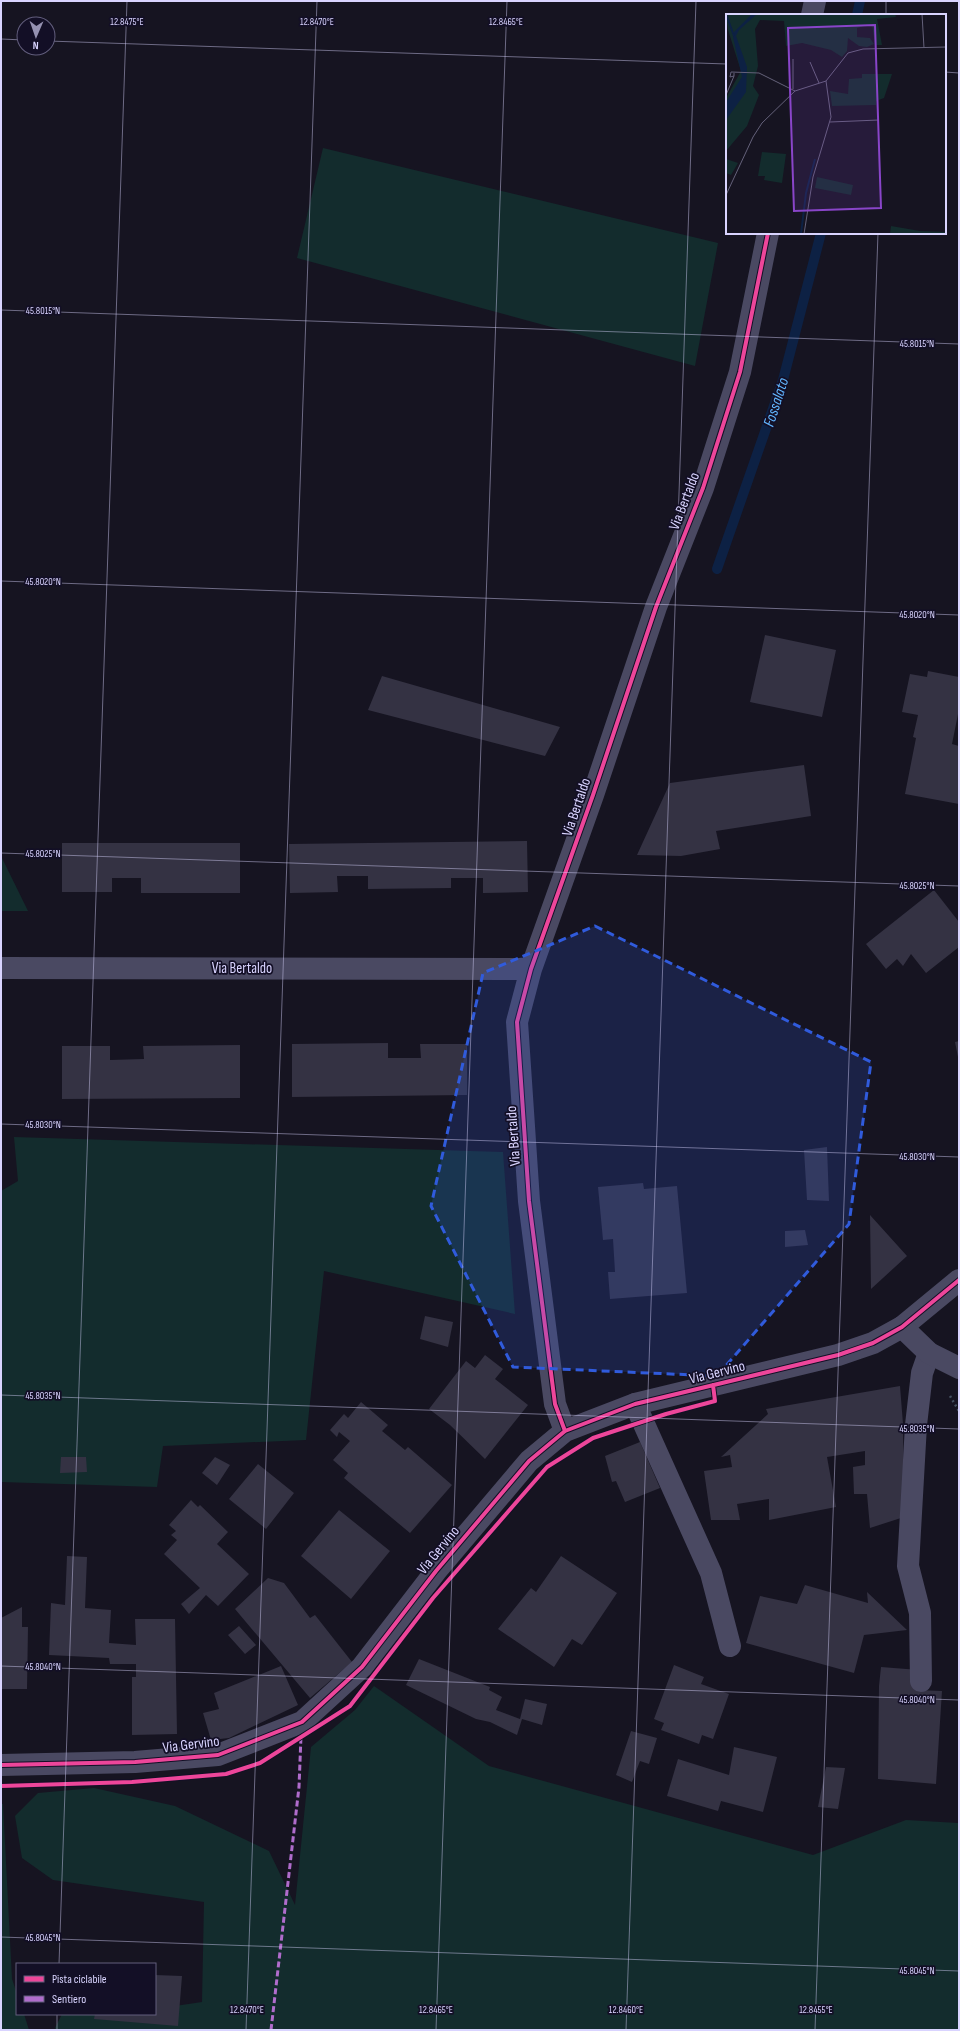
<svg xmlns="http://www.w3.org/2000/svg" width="960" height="2031" viewBox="0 0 960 2031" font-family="'Sofia Sans Condensed',sans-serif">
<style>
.green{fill:#132c2d}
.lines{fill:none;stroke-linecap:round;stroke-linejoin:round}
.stream{stroke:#0d2144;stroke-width:10}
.building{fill:#343243}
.path{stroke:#44505f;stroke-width:2.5;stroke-dasharray:2 3;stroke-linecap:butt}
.minor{stroke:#4a4962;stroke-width:22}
.tertiary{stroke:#4a4962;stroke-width:22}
.quiet{stroke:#b06ccc;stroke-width:3;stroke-dasharray:6 3;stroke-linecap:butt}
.cycleway-casing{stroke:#130f26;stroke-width:6}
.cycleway{stroke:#ed469a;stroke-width:4}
.marked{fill:#305bdc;fill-opacity:0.2;stroke:#305bdc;stroke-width:3;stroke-dasharray:8 5;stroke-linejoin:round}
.ticks{fill:none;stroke:#d9d4ff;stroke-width:1;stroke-opacity:0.45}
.labels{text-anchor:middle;stroke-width:3.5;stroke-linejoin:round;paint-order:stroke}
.street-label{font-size:15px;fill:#d9d4ff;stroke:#130f26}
.water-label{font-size:16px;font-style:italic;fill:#62b6ff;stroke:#130f26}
.inset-river{fill:none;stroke:#0d2144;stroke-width:2}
.inset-road{fill:none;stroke:#64617a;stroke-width:1}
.view{fill:#8945c9;fill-opacity:0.15;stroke:#8945c9;stroke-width:2}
.inset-edge{fill:none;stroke:#d9d4ff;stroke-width:2}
.ticks-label{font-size:10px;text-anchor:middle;fill:#d9d4ff;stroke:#130f26;stroke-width:3.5;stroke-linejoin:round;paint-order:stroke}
</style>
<rect width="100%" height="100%" fill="#161421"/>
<path class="green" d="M323,148L718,243L695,366L297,258Z
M1,856L28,911H1Z
M14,1137L503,1152L515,1314L324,1271L306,1440L163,1446L157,1487L1,1482V1191L18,1181Z
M374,1686L489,1766L813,1855L906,1820L958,1823L959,2030H56L55,2028L62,2014H155V2009L202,2002L204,1902L53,1880L22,1858L15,1816L38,1793L94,1788L175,1806L269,1851L295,1905L311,1747L355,1710Z
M1,1804H3L12,1979L17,1994V2014H24L29,2030H1Z"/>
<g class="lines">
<path class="stream" d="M857,15L860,1
M717,569L783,380L821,233"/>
</g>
<path class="building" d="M765,635L836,650L822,717L750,702Z
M928,671L959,677V709L952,744L959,746V804L905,794L916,738L913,737L918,715L902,712L910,674L927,677Z
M382,676L560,727L545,756L368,710Z
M804,765L811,816L716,831L720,849L681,856L637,855L670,783Z
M527,841L528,892L483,893V878H451V888L368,889V876H337L338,892L290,893L289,844Z
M62,843H240V893H141V878H112V892H62Z
M934,890L959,922V947L926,973L911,954L903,966L897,959L886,969L866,944Z
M959,1041V1057H958L955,1042Z
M388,1043V1058H421L420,1044H467V1095L292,1097V1044Z
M240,1045V1098L62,1099V1046H110V1060L144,1059L143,1046Z
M827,1147L829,1201L807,1200L804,1150Z
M643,1183L644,1189L677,1186L687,1293L610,1299L608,1272H615L613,1239L603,1240L598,1187Z
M870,1215L907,1256L871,1289Z
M805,1230L808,1245L785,1247V1231Z
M425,1316L453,1322L448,1347L420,1339Z
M485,1355L503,1369L495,1379L528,1405L485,1459L450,1425L429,1409L466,1361L475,1368Z
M900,1386L903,1424L904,1517L870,1528L867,1494H854L853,1467L865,1465V1451L827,1457L836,1507L769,1520V1499L737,1504L740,1520H711L704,1471L732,1467L730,1455L721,1457L768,1414L766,1409Z
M361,1402L388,1425L382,1431L405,1450L408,1447L452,1485L410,1533L344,1478L348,1473L333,1460L350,1441L339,1432L337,1437L330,1430L344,1414L348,1418Z
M640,1442L660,1488L625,1502L616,1481L612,1482L605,1456Z
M61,1457H86L87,1472L60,1473Z
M215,1457L230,1465L217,1485L202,1473Z
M258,1464L294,1493L266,1529L229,1499Z
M191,1500L198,1507L200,1505L228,1532L217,1544L249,1574L218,1606L206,1595L189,1614L181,1604L200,1588L164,1554L177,1540L171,1535L176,1531L169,1525Z
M339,1510L390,1551L351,1599L301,1556Z
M67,1556L87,1557L85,1608L111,1610L109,1643L136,1645L135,1619H175L177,1734L132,1735V1677H136V1664H110L109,1658L49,1655L51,1603L65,1605Z
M561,1556L617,1593L582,1645L572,1639L554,1667L498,1629L531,1588L536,1592Z
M268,1578L284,1583L310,1618L315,1615L352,1662L310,1698L235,1609Z
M805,1585L868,1603L867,1592L907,1630L864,1635L854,1673L746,1643L760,1596L797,1604Z
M22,1607V1627H28L27,1689H1V1618Z
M239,1626L256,1645L245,1654L228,1635Z
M419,1659L490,1687L489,1690L502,1697L496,1710L520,1719L525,1699L547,1704L542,1725L522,1719L517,1735L490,1722L476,1719L406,1685Z
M674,1665L704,1677L701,1684L729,1694L713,1739L702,1735L699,1744L661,1730L664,1723L654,1719Z
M281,1666L298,1705L229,1738L211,1740L203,1713L219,1709L214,1693Z
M881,1667L919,1670L917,1690L942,1691L936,1784L878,1779L879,1686Z
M631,1731L657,1738L649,1764L640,1761L632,1782L616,1775Z
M734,1747L777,1757L763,1812L721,1801L718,1811L667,1796L678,1759L729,1775Z
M826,1767L845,1768L838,1809L818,1807Z
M155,1975L182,1976L178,2026L94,2019L95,2014H155Z"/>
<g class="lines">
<path class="path" d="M950,1396L959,1411"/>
<path class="minor" d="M812,15L815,1
M1,968L531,969
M902,1327L959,1280
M635,1404L711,1573L730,1646
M565,1431L555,1404L529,1201L517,1022L531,969L593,795L656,607L703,488L740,372L768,233
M921,1681L920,1613L908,1566L916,1425L922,1373L929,1353"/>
<path class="tertiary" d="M1,1765L135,1762L218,1755L302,1722L362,1667L436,1571L529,1461L565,1431L635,1404L838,1355L873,1343L902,1327L929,1353L959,1368"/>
<path class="quiet" d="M271,2030L299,1787L301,1736"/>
<defs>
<path id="cycleway" d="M565,1431L555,1404L529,1201L517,1022L531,969L593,795L656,607L703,488L740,372L768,233
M1,1765L135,1762L218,1755L302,1722L362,1667L436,1571L529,1461L565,1431L635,1404L838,1355L873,1343L902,1327L959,1280
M1,1786L132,1782L226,1774L260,1763L350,1706L433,1598L547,1467L593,1438L666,1414L715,1401L713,1385"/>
</defs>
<use href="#cycleway" class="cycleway-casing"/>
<use href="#cycleway" class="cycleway"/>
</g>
<path class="marked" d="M595,926L871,1062L849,1224L717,1376L513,1367L431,1206L483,973Z"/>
<path class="ticks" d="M886,15V1M1,39L24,40M48,41L727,64M945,72L959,73M1,310L959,344M1,581L959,615M1,853L959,886M1,1124L959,1157M1,1395L959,1429M1,1666L959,1700M1,1937L959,1971M59,1964L127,1M57,2030V2014M246,2030L317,1M436,2030L507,1M626,2030L696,1M815,2030L878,233"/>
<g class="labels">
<g class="street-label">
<text transform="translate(684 501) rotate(-69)" y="5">Via Bertaldo</text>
<text transform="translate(576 807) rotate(-71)" y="5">Via Bertaldo</text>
<text x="242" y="973">Via Bertaldo</text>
<text transform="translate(513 1136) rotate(-94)" y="5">Via Bertaldo</text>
<text transform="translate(717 1372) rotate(-14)" y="5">Via Gervino</text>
<text transform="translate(438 1550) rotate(-51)" y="5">Via Gervino</text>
<text transform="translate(191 1744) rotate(-7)" y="5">Via Gervino</text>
</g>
<g class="water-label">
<text transform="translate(775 402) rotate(-72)" y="6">Fossalato</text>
</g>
</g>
<g transform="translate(726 14)">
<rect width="220" height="220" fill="#161421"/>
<path d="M0,0H169L170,3L151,5L156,31H149L146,10L131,14V23L144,24L148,30L141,33L133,32L122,24L121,37L116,43L105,36L76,29L60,32L58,7L34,6L29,15L32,52L27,72L33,81L21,112L0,137V84L15,57L2,16ZM136,60H166L158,84L150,87V91L106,92L104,77L122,80L123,65L136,64ZM36,138L60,140L56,169L38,166L39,162H32ZM0,145L12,149L5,161L0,159ZM91,163L127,171L125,181L89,174ZM165,212L194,217L220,218V220H164Z" fill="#132c2d"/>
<path d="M26,0H31L13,16L10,22L21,53L20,78L0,106V88L16,63L7,23L8,18Z" fill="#0d2144"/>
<path class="inset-river" d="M0,0L8,22M75,220L80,179L89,145"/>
<path class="inset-road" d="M196,0L198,34M67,45V75M84,48L93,69M8,59V62L4,63L5,58L33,59L69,77M0,81L8,62M104,108L153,106M0,181L27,123L36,109L69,77L100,67L122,39L137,35L220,33M78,220L87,163L105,103L100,67"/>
<path class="view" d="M149,11L155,194L68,197L62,14Z"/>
<rect width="220" height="220" class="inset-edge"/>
</g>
<g class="ticks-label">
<text x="127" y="25">12.8475°E</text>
<text x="317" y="25">12.8470°E</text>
<text x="506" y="25">12.8465°E</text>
<text x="43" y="314">45.8015°N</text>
<text x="917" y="347">45.8015°N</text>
<text x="43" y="585">45.8020°N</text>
<text x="917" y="618">45.8020°N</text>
<text x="43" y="857">45.8025°N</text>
<text x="917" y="889">45.8025°N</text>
<text x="43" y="1128">45.8030°N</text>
<text x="917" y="1160">45.8030°N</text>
<text x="43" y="1399">45.8035°N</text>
<text x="917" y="1432">45.8035°N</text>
<text x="43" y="1670">45.8040°N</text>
<text x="917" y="1703">45.8040°N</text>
<text x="43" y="1941">45.8045°N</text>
<text x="917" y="1974">45.8045°N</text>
<text x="247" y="2013">12.8470°E</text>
<text x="436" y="2013">12.8465°E</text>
<text x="626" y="2013">12.8460°E</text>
<text x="816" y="2013">12.8455°E</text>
</g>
<rect width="960" height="2031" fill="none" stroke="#d9d4ff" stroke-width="4"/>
<rect x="16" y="1963" width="140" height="52" fill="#130f26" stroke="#625e7d"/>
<rect x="24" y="1976" width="20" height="6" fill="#ed469a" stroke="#625e7d"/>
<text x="52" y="1983" font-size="12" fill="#d9d4ff">Pista ciclabile</text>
<rect x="24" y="1996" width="20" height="6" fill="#b06ccc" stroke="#625e7d"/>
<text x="52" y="2003" font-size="12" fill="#d9d4ff">Sentiero</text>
<g transform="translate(36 36) rotate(182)"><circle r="19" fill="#130f26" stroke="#625e7d"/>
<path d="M0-3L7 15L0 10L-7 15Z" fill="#9591b1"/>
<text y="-6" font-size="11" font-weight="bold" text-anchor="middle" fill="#d9d4ff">N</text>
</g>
</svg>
